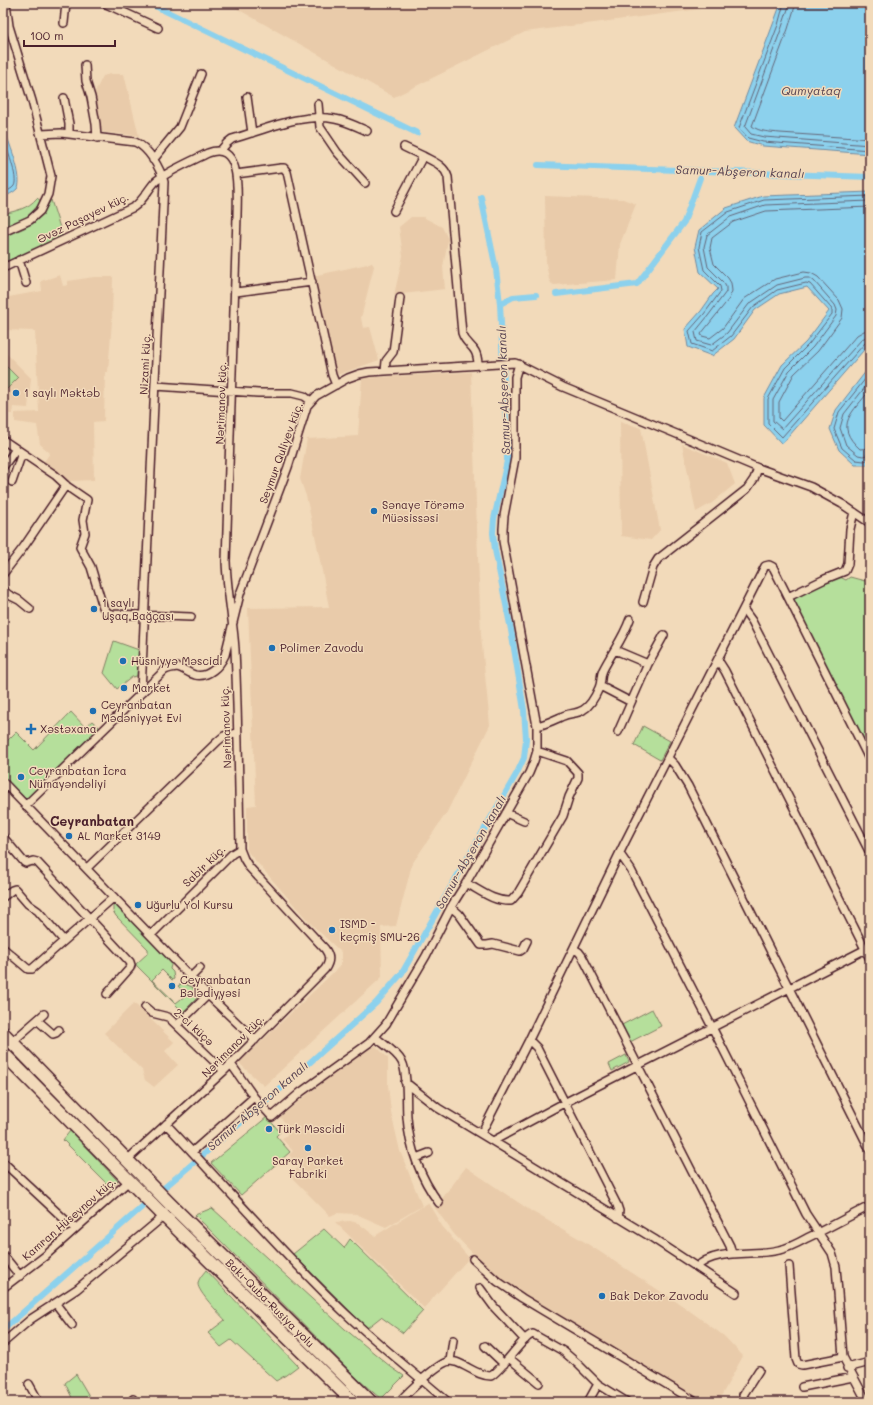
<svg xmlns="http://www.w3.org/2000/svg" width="873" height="1405" viewBox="0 0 873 1405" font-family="Mali,sans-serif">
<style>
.built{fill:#e9cbaa}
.green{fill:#b5df9b;stroke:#807f63}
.water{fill:#8cd1ed;stroke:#728a9f}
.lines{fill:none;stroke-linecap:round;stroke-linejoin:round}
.shore{stroke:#646679;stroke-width:1}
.canal{stroke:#8cd1ed;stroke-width:6}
.street-casing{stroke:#4a1f2b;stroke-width:10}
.highway-casing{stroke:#4a1f2b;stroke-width:15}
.street{stroke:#f2daba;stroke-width:7}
.highway{stroke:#f2daba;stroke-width:12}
.poi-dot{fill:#1f6fb2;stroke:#f2daba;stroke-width:1.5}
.labels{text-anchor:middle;stroke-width:3;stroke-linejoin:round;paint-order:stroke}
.street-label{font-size:11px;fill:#4a1f2b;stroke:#f2daba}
.poi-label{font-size:11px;fill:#4a1f2b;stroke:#f2daba;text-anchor:start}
.water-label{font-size:12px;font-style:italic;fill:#574352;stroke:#f2daba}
.quarter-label{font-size:13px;font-weight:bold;fill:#4a1f2b;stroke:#f2daba}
</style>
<rect width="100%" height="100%" fill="#f2daba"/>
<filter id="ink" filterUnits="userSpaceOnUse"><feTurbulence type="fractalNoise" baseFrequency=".025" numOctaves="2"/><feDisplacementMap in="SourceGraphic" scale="8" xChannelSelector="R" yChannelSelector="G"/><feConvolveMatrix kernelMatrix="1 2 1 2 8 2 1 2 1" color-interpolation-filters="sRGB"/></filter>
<g filter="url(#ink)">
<path class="built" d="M227,3H746L525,32L394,97Z
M110,74H124L139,136L102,132L94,94L103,76Z
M545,196L623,199L636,204L620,244L617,280L554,285L551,283L549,279L546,263Z
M411,217H423L442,227L448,239L443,267L445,289L394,295L403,256L399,227Z
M372,263L374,266L361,318L363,328L370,327L379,360L337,375L313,276Z
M60,275L63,286L68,285V281L94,277H113L112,321L108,372H105L104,421L93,422L94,480L69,481L43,463L50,453L40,444L37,425L15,422V413L39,412L35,331L3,330V298L42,291L41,281Z
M3,350L31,378L28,408L13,407L12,414H3Z
M471,372L481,635L490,725L447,812L412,864L396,926L381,927L382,977L264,1086L239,1063L341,965V952L309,922L247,851V806L256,805L248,608L329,607L316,540L306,496L300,479L307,439L358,436L362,378Z
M620,421L641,428L660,530L651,540L621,536Z
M682,444L727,463L735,484L712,503L696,512Z
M134,1003L174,1042L165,1051L178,1065L154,1087L145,1080L142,1070L104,1033Z
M375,1045L388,1058V1085L391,1112L400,1151L422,1206L386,1227L356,1214L337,1213L330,1216L289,1175L299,1167L289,1155L293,1151L282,1139L292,1131L280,1117L330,1076Z
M466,1167L531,1211L580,1239L683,1306L724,1336L743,1356L718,1402H704L525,1297L503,1283L479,1260L454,1234L435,1208Z
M428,1203L442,1226L469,1258L424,1308L335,1222L350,1221L358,1223L375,1236Z"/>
<path class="green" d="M37,198L41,201C27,219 24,221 3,229V214C15,211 28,209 37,198Z
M51,200L63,237L3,263V237C29,226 36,226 51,200Z
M3,363L18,378L3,393Z
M867,575L870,576V756L792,600L810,589L838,576L846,580L850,577L865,581Z
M114,641L139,650L137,676L132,677L117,689L104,673Z
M71,712L85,727L92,721L100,728L26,799L3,777V745L16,732L34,750Z
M643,726L670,741L660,760L634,745Z
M113,905H116L172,961L170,969L173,972L174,979L172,980L162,970L152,980L176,1003L186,995L178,986L183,983L192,987L198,994L196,999L183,1012L137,966L136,964L148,953V949L116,916L113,911Z
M652,1009L661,1026L628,1043L620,1026Z
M626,1055L629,1062L612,1071L609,1064Z
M267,1117L280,1132L276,1136L290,1152L241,1195L211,1163Z
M70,1131L118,1181L111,1188L63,1140Z
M212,1208L345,1329L391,1367L404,1376L381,1399L359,1380L195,1215Z
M324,1229L344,1248L350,1239L423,1311L403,1333L381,1317L367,1328L293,1254Z
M206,1270L298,1366L286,1375L276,1381L231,1340L221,1347L208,1333L225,1320C219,1313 198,1292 198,1284C198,1279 203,1274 206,1270Z
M76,1374L92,1401L74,1402L65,1383Z"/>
<path class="water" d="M781,3H870V154L763,146L746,141L734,128Z
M3,126C7,138 25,179 17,189C13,193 8,195 3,197Z
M870,192V343L782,444L764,425V398L782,365L806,342L829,311L807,287L779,294L755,310L734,339L712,356L688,347L685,329L701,311L713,294L718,289L700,272L695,247L699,230L726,208L763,196Z
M870,366V462L867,465H855L839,450L830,429L836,410Z"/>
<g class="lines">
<path class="shore" d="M784,3L778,25L739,128L748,138L763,142L870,150
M790,3L782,27L745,127L751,134L764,137L870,145
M796,3L788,29L752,126C759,132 771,132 780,133L870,139
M3,138C6,147 19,178 14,186C12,189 7,191 3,193
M870,196L764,200L728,212L702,232L699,247L704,270L720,286L721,291L704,314L689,331L692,344L712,351L731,336L753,307L777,290L806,283L810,284L831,308L832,310V314L809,344L785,368L768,399V423L782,437L865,343L870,341
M870,201L765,205L730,217L707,235L704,247L708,267L724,283L726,287V292L708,316L695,332L697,341L711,345L727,333L749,304L777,285L805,278H810L814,281L835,305L837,310L836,316L813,347L789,371L773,400V421L782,429L862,339L866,337L870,336
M870,207L766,211L733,222L712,238L710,248L714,264L728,278L731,283L732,291L729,299L701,334L702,336L710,338L723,328L744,299L775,279L804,272L811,273L818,277L839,300L843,309L842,318L818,351L794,374L779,402V418L782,421L857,335L864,331L870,330
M870,373L839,412L834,429L842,448L856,460L864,461L870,459
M870,381L844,414L840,428L846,445L858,455L863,456L870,454
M870,390C853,412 833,425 860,449L870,448"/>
<path class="canal" d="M149,3L417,133
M538,165L870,177
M556,294L637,284L684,222L700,178
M500,304L513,297L536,295
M158,1193L277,1092L376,1003L402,973L448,892L517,773L524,758L526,739L524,710L511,630L495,550L493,533L494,519L507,461V443L500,304L496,269L481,197
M3,1330L151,1199"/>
<defs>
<path id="street" d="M104,3L158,28
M64,23L66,3
M85,65L86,81L91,97L96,124L97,138
M247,97L252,133
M64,98L69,124V134
M318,104L320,127L337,152L365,183
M41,134L61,133L135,142C149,148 160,168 164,182L141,692
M404,147L423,156
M221,150L227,143L232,139C264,130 302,112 335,119C346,121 356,126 367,131
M153,160L180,127L201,74
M236,174L281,168H284L287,172L332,375L336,385
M394,211L423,156C434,162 444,165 448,177L462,333C467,348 477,344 478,364
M3,232L30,220L40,211L48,194L51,176L32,101L9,26L6,3
M19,260L26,283
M3,268L134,207C144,200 148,189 156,181C170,170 192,161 208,153C243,140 237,196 237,216L226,561C227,591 233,620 235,649C238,716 239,783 240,849L244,859L249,867L325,949C330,956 330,961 325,969L224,1071L127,1160
M236,292L312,282
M385,371L386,361L393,352L400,298
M156,386L258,393H292L304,396L311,401
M3,440L55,475L68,487L87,500L83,520L85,533L80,547L91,567L103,607L108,613L112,614L191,617
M3,467L16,449
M12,482L22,453
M854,512L850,529L848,564L845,571L825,579L788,597L870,761
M3,574L23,548L66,485
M3,590L9,595L19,600L30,609
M643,602L653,567L658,559L747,489L754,479L758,468
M744,610L752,621L870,853
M615,650L648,664
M718,660L725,671L870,959
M600,686L631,702
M537,726C546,724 554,720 563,716C569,713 577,714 583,710C590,706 596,695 599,688C602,682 600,676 603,670C612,652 623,639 630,619
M618,732L648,664L664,635
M668,758L675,765L688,786L870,1150
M3,782L208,995L255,1040
M26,805L165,670C183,663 181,671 195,675C208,678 220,666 225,655L240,594L288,467L307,406L316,396L348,378L359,374L369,372L515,363L563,387L679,435L758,468L811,487L842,504L870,523
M506,813L524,821
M3,837L24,862L26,863L33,861L37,862L130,962L131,965L130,968L107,994
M620,854L631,870L712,1027L806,1214L832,1253L836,1267L843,1357L867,1402
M87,868L218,741L224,736L238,733
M466,883C481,891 494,902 511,901L518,893L563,816L569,797L578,778V773L567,761L537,751
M3,897L12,890L15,889L28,904L38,911L64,941
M451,907L459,914L481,945H487L493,944L520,951L523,949L527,941
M151,935L232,854L240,849
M3,948L28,969H32L114,897
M574,949L579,952L582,956L730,1246L732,1254
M191,977L200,968
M145,1007L152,1013L168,1017L224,1071
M37,1020L53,1034L56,1033L59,1030
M177,1025L208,995
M375,1037C383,1044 397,1052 402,1062C408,1073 406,1104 407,1117C409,1148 421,1179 439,1203
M529,1040L537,1048L617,1205L619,1211L618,1218
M12,1042L44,1014
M231,1064L254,1097L272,1117L301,1092L369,1043L386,1024L426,956L451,907L466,883L529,773L534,761L537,751V726L503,541V529L504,516L515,458V377L519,364
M405,1082L438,1108L654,1239L736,1293
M166,1124C226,1187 282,1253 345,1313C378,1344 413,1372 448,1402
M481,1134L529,1040L625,842L765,566L769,565L773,567L788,597
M493,1141L564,1103L870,947
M192,1152L254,1097
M416,1158L429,1153
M3,1162L75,1229
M3,1255L20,1276
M473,1259L497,1281L522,1298L696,1402
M789,1266L796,1359L798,1364L802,1365L843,1357
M697,1267C714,1248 757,1256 779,1250C789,1248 798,1243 807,1238C829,1228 849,1216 870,1206
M3,1288L45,1256L129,1181
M480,1288L494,1307L525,1340
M56,1304L72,1325
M3,1343L31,1319L77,1289L164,1216
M485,1346L504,1364
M509,1358L539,1383
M450,1361L453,1340
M847,1368L870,1362
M29,1384L39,1402
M598,1384L627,1402
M802,1387L853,1377
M133,1399L134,1402
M399,1402C407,1393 439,1362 450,1361C451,1361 455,1362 456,1362C468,1366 478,1376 491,1376C503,1369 523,1336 533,1334L563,1351L578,1364L598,1384L588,1402
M749,1402L744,1399L743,1395L759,1370"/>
<path id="highway" d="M3,1033L169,1203L371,1402
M3,1053L164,1216L353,1402"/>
</defs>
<use href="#street" class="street-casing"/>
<use href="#highway" class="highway-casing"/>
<use href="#street" class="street"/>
<use href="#highway" class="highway"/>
</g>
</g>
<g class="poi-dot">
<circle cx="16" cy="393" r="4"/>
<circle cx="374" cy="511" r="4"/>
<circle cx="94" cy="609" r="4"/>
<circle cx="272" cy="648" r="4"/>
<circle cx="123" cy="661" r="4"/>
<circle cx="124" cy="688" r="4"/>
<circle cx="93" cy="711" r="4"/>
<path d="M29 723h4v4h4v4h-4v4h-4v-4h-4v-4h4z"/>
<circle cx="21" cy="777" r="4"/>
<circle cx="69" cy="836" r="4"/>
<circle cx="138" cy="905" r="4"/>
<circle cx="332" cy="930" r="4"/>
<circle cx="172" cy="986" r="4"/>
<circle cx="269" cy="1129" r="4"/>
<circle cx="308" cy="1148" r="4"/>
<circle cx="602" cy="1296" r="4"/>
</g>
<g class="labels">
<g class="street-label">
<text transform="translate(83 218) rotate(-26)" y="4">Əvəz Paşayev küç.</text>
<text transform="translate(145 364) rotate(-87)" y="4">Nizami küç.</text>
<text transform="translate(221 403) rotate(-88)" y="4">Nərimanov küç.</text>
<text transform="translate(281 453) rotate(-70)" y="4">Seymur Quliyev küç.</text>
<text transform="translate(226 727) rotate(-92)" y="4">Nərimanov küç.</text>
<text transform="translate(204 866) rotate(-44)" y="4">Sabir küç.</text>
<text transform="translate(194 1027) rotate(42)" y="4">2-ci küçə</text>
<text transform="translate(233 1046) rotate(-45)" y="4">Nərimanov küç.</text>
<text transform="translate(69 1219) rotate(-41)" y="4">Kamran Hüseynov küç.</text>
<text transform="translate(270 1303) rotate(45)" y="4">Bakı-Quba-Rusiya yolu</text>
</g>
<g class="poi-label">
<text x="24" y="397">1 saylı Məktəb</text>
<text x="382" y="509">Sənaye Törəmə<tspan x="382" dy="13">Müəsissəsi</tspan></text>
<text x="102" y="607">1 saylı<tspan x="102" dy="13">Uşaq Bağçası</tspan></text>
<text x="280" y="652">Polimer Zavodu</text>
<text x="131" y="665">Hüsniyyə Məscidi</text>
<text x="132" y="692">Market</text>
<text x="101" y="709">Ceyranbatan<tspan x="101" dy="13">Mədəniyyət Evi</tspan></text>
<text x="40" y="733">Xəstəxana</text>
<text x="29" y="775">Ceyranbatan İcra<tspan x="29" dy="13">Nümayəndəliyi</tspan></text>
<text x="77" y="840">AL Market 3149</text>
<text x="146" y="909">Uğurlu Yol Kursu</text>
<text x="340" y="928">ISMD -<tspan x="340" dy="13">keçmiş SMU-26</tspan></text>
<text x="180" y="984">Ceyranbatan<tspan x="180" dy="13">Bələdiyyəsi</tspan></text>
<text x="277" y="1133">Türk Məscidi</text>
<text x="308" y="1165" text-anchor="middle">Saray Parket<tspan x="308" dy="13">Fabriki</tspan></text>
<text x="610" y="1300">Bak Dekor Zavodu</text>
</g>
<g class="water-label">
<text x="811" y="95">Qumyataq</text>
<text transform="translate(740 172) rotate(2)" y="4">Samur-Abşeron kanalı</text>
<text transform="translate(504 390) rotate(-92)" y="4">Samur-Abşeron kanalı</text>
<text transform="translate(471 852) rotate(-60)" y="4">Samur-Abşeron kanalı</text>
<text transform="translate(258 1106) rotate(-41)" y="4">Samur-Abşeron kanalı</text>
</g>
<g class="quarter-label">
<text x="92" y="826">Ceyranbatan</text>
</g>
</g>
<rect width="873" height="1405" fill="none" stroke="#f2daba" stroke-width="16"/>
<rect x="8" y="8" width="857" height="1389" fill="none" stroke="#4a1f2b" stroke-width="1.5" filter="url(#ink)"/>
<path d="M24 40v6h91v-6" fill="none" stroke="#4a1f2b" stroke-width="2"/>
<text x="30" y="40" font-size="12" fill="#4a1f2b" stroke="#f2daba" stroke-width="3" paint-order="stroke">100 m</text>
</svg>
